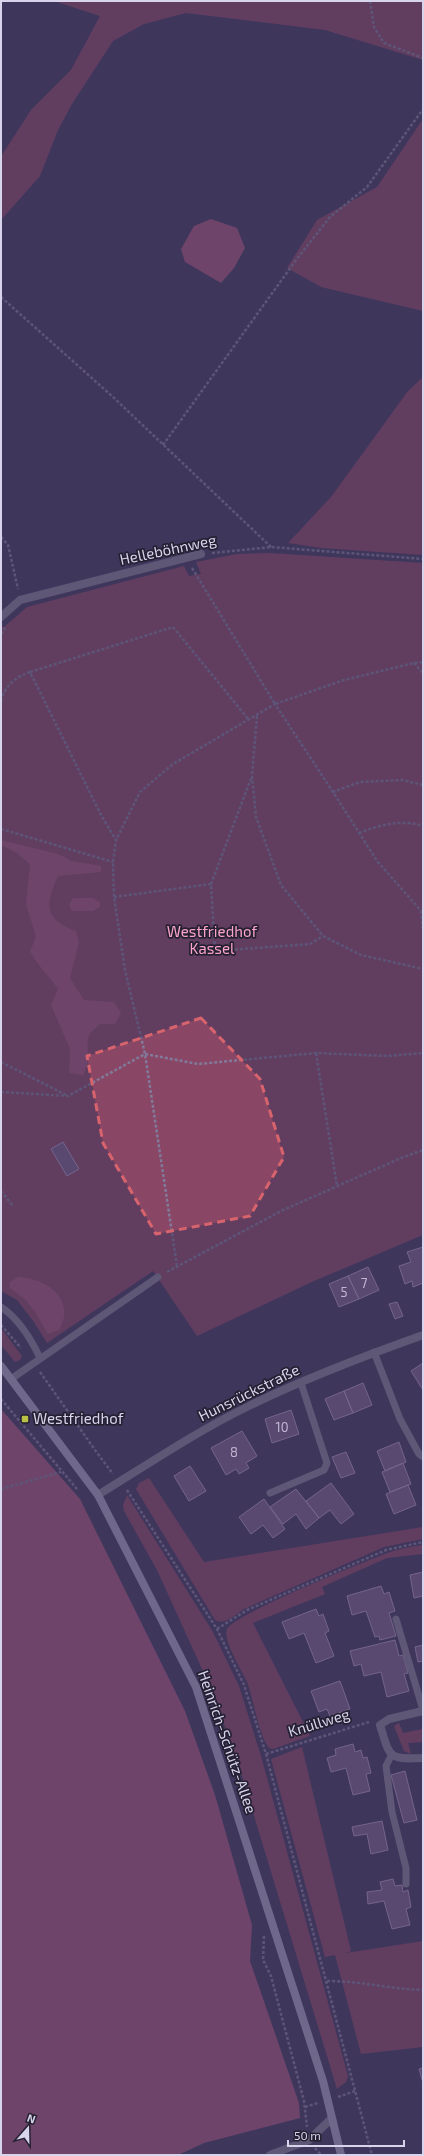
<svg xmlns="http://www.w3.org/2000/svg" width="424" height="2156" viewBox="0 0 424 2156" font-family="'Exo 2',sans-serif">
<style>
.green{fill:#8a4665}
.forest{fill:#a6567a}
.building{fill:#796187;stroke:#b49ac4}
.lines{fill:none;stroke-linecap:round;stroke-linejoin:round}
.path{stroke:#817a9a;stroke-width:2.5;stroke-dasharray:3 2;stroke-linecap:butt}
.lane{stroke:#838094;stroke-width:7}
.street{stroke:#838094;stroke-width:8}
.secondary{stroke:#aaa5c4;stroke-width:8}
.marked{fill:none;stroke:#d7646d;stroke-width:3;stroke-dasharray:8 5;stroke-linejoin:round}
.poi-dot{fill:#b9c146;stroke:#252133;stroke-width:1.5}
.labels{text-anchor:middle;stroke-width:3.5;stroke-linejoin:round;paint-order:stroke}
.number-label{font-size:13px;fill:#c0b7d3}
.street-label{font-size:15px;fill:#d8d4ec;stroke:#252133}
.park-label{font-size:15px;fill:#fea4ca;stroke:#252133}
.poi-label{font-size:15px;fill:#d8d4ec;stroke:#252133;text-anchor:start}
</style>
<rect width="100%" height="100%" fill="#3f365c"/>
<path class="green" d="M54,1H423V60L325,30L186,13L144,24L113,41L72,104L58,130L40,176L1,220L2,155L31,110L71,70L100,16Z
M423,119V311L321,287L287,268L317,220L377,187Z
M423,377V555L321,548L288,543L331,497L408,391Z
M270,553L423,563V1235L314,1281L197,1336L153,1271L47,1343L34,1322L17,1300L1,1291V627H4L27,607L184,566L189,576L201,574L196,562L237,554Z
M1,1328L22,1356L20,1360L15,1362L1,1345Z
M149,1478L204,1562L423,1527V1539L384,1547L244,1609C236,1614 225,1626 215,1620L136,1489L139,1483Z
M127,1495L213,1632L239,1686L261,1756L348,2076L346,2082L337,2089L238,1763L212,1691L157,1570L124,1511L123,1505Z
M423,1545V1554L387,1558L322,1587L325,1594L253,1623L310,1736L273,1749L269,1748C258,1734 254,1700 247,1682C242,1671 222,1639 227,1629C233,1615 363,1562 385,1554C397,1549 410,1547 423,1545Z
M399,1723L403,1733L423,1729V1742L408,1743L411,1754L404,1751L394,1726Z
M302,1747L351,1951L346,1953L423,1941V2047L361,2054L335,1955L325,1957L271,1759Z"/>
<path class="forest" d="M211,219L237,228L245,248L234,268L221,283L185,262L181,249L194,226Z
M1,840L58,854L72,861L101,866V872L58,876C45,905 44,919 76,931L79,942L70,978L84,1000L114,1002L121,1013L115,1024H100C82,1039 89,1040 88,1060C88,1064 85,1070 83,1075L69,1073L70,1049L51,1005L58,989C48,974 38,967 30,951L36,937L26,904L30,864L17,853L1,845Z
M73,898H93L100,902V907L93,911H72L69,905Z
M18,1277C46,1278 77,1299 59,1330L48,1334L35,1312L26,1300L10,1288L9,1283Z
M1,1409L80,1499L185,1711L215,1795L252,1925L250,1961L299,2103L300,2118L204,2143L178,2155H1Z"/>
<path class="building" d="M63,1142L79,1169L67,1176L51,1149Z
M423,1247V1283L413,1287L412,1281L405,1284L399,1266L411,1262L407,1252Z
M368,1267L379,1290L359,1299L348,1276Z
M348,1276L359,1299L339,1307L329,1284Z
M397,1302L403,1316L395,1319L389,1304Z
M423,1363V1390L411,1371Z
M363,1383L372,1405L353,1413L344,1391Z
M344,1391L353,1413L334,1420L325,1399Z
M291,1410L299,1434L272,1443L265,1419Z
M242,1431L257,1456L246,1463L249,1468L239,1474L236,1469L226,1475L211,1448Z
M399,1442L406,1462L385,1471L377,1451Z
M346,1452L355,1473L341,1478L332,1457Z
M403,1463L411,1484L390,1492L382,1472Z
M190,1466L206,1491L189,1501L174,1476Z
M331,1483L354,1514L341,1524L330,1510L319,1518L306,1501Z
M408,1485L416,1505L394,1514L386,1494Z
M296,1489L319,1518L306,1529L296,1514L283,1524L270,1507Z
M264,1499L285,1529L273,1538L263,1525L251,1534L239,1517Z
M423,1572V1596L414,1598L410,1575Z
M381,1586L384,1594L389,1592L395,1611L389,1613L396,1636L380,1640L379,1636L375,1637L366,1611L352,1615L347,1596Z
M316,1609L319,1616L323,1614L329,1631L325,1633L334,1656L316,1663L304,1633L289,1639L282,1622Z
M395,1640L399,1656L403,1655L408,1673L404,1674L409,1691L387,1697L381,1672L364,1676L361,1664L354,1666L350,1651Z
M423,1645V1661L418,1662L415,1647Z
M340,1681L350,1709L330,1716L327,1709L319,1712L311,1691Z
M353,1744L355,1752L361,1750L363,1758L367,1757L371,1773L366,1774L370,1791L353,1795L346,1768L331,1772L327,1758L336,1755L335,1749Z
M405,1771L417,1820L404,1823L391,1775Z
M382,1821L388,1850L371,1854L367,1834L354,1836L352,1827Z
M393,1879L395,1886L402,1885L403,1892L408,1890L411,1907L406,1909L410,1925L392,1929L384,1901L368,1904L367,1892L382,1890L380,1882Z
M423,2068V2083L419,2069Z"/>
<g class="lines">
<path class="path" d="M370,1L374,27L384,43L423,58
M1,297L113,397L271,547
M163,445L296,260L330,217L367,187L423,109
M1,537L8,545L18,589
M212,553L271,547L423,559
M192,568L275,704L344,680L414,663L423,662
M1,634L5,628
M414,663L423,673
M30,672L173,627L249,720
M1,701C5,685 16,677 30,672L101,815L116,840
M257,716L252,775L256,817L281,885L323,936L361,955L423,969
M423,785L402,780L360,782L333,792L377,861L423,913
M1,829L113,862
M359,833C379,825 402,819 423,826
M211,884L252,776
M114,897L211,884L215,951L310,944L323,936
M421,911L423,929
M316,1053L337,1186
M1,1062L66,1095
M1,1092L68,1096L145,1054L198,1064L316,1053L387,1056L423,1053
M1,1191L13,1206
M177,1266L145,1054L125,970L114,897L113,862L116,840L140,792L173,764L275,704L333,792
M167,1272L281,1211L401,1158L423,1150
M1,1325L21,1348
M40,1372L95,1450L113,1474
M1,1399L77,1489
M1,1489L61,1472
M127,1490L217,1629L244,1685L266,1754L372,2155
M217,1629L247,1610L386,1550L423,1542
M266,1754L369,1722
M264,1936L263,1960L271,1976L304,2101L307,2127
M327,1981C361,1981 390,1989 423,1990
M338,2097L355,2091
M305,2107L318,2103
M315,2148L321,2155"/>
<path class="lane" d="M1,1307C19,1319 31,1339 40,1358
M374,1352L400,1419L419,1454L423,1457
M11,1379L158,1277
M270,1493L324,1470L327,1463L301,1383
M396,1619L423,1710
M392,1754L386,1766L392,1812L406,1868V1884"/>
<path class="street" d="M1,617L20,600L201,554
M98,1495C147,1465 197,1431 249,1406C305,1378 364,1356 423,1335
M423,1711L389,1719L380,1725C390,1757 387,1760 423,1758
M270,2155L309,2140L331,2119"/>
<path class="secondary" d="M1,1366L98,1495L196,1687L323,2081L341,2155"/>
</g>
<path d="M0 0H424V2156H0ZM201,1018L260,1079L284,1157L250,1216L156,1234L103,1143L87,1056Z" fill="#3f365c" fill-opacity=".55" fill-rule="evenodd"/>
<path class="marked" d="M201,1018L260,1079L284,1157L250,1216L156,1234L103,1143L87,1056Z"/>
<rect class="poi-dot" x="21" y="1415" width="8" height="8" rx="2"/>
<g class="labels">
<g class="number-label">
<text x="364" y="1288">7</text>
<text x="344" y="1297">5</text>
<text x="282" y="1432">10</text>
<text x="234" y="1457">8</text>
</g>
<g class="street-label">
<text transform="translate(168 550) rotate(-12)" y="5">Helleböhnweg</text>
<text transform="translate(249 1393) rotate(-26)" y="5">Hunsrückstraße</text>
<text transform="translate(319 1723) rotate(-17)" y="5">Knüllweg</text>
<text transform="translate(227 1742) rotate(71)" y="5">Heinrich-Schütz-Allee</text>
</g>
<g class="park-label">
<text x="212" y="937">Westfriedhof<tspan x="212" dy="17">Kassel</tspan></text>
</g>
<g class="poi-label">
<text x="33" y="1424">Westfriedhof</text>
</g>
</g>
<rect width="424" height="2156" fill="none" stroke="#d8d4ec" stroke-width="4"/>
<g transform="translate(28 2128) rotate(20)" stroke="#252133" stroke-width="3" paint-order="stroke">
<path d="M0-3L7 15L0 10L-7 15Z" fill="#d8d4ec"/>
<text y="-6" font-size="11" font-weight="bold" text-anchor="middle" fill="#d8d4ec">N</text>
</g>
<path d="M288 2140v6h116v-6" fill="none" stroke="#d8d4ec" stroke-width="2"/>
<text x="294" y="2140" font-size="12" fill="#d8d4ec" stroke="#252133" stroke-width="3" paint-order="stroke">50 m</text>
</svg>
